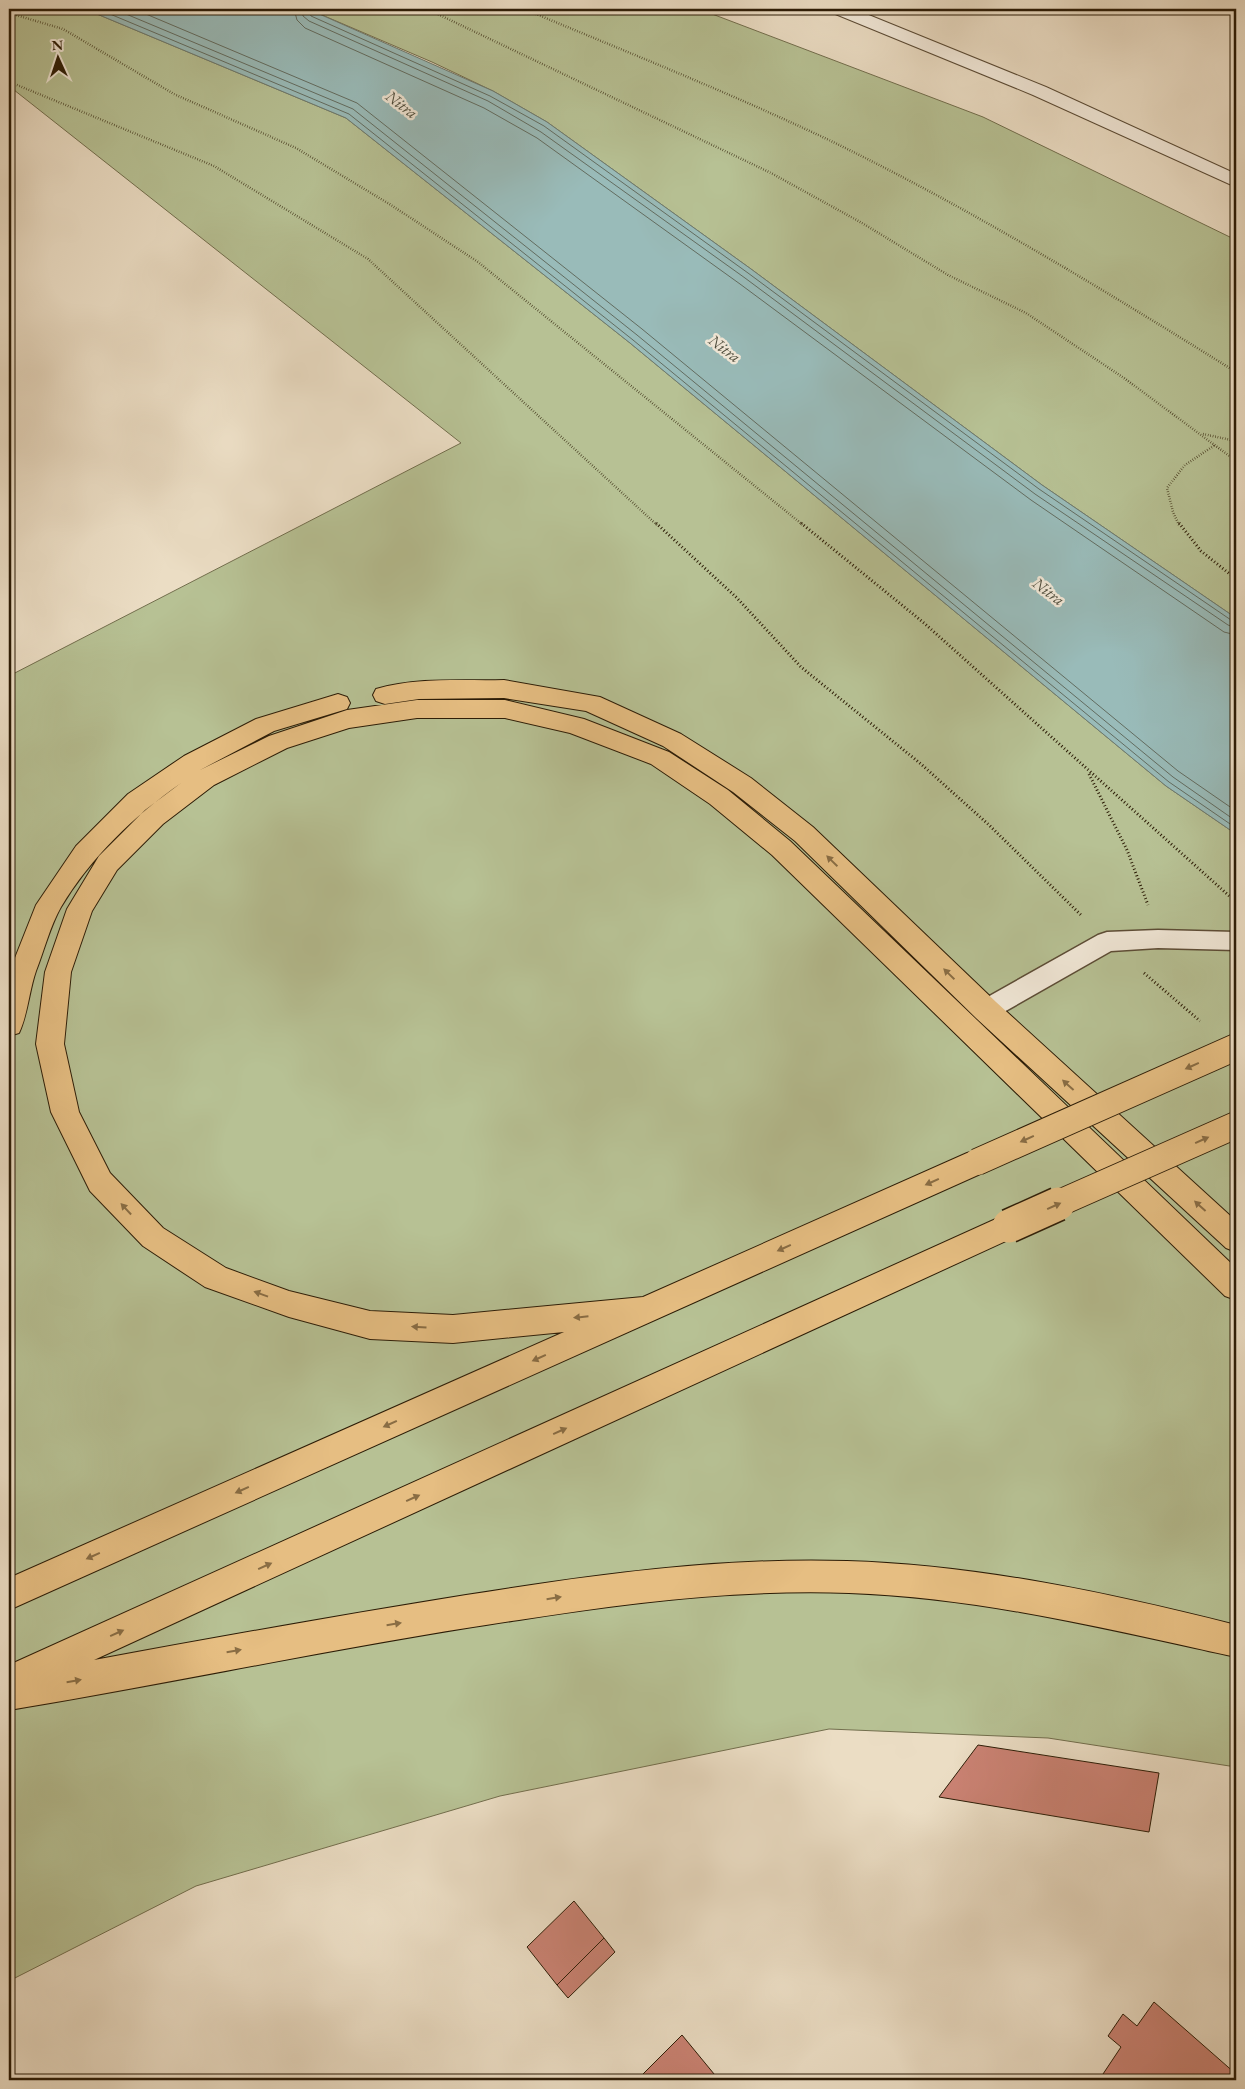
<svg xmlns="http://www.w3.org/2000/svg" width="1245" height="2089" viewBox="0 0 1245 2089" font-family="'EB Garamond',serif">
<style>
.green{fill:#b7c194;stroke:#726e4d}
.water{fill:#99bbb9;stroke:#6d7b71}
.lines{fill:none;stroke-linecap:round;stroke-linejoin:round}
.shore{stroke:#626c60;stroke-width:1}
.building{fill:#ca8273;stroke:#2c1c06}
.service-casing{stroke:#5c4c36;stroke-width:3}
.minor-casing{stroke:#5c4c36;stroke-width:2}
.motorway-casing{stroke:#2c1c06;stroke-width:2}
.path-far1{stroke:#2c1c06;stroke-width:2.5;stroke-dasharray:0.5 2;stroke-linecap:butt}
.path{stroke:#2c1c06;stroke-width:3;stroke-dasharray:1 2.5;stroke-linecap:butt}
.service{fill:#f2e9d9;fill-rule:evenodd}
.minor{fill:#f2e9d9;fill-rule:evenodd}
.motorway{fill:#e6be82;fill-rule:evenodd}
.motorway-bridge-far1-casing{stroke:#2c1c06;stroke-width:28;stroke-linecap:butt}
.motorway-bridge-casing{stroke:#2c1c06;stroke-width:36;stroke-linecap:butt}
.motorway-bridge-far1{stroke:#e6be82;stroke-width:26}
.motorway-bridge{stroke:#e6be82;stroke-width:33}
.oneway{fill:#896d44}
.labels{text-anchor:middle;stroke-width:5;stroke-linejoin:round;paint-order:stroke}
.far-water-label{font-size:16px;font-style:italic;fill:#4d4c3c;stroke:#f2e9d9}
</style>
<rect width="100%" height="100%" fill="#ebddc4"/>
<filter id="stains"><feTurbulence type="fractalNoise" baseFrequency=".004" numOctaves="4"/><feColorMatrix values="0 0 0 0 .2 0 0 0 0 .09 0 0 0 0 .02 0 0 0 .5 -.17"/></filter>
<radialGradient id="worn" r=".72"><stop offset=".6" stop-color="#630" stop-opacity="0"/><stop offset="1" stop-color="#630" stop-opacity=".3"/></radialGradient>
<path class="green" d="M9,9H85L346,118L630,343L1166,786L1236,834V1767L1048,1738L829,1729L500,1796L196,1886L9,1981V676L461,443L9,86Z
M308,9H699L983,117L1236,240V618L1042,485L751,269L547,122L493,91L432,62Z"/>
<path class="water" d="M85,9H308L493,91L547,122L751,269L1042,485L1236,618V834L1166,786L630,343L346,118Z"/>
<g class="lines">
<path class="shore" d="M98,9L349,114L633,340L1169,782L1236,828
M114,9L353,109L637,335L1173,777L1236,821
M134,9L357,103L642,329L1178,771L1236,811
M294,9L297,20L305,28L484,108L537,138L740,284L1031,500L1224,632L1236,635
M302,9L303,16L309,21L488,101L541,132L745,278L1035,494L1228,625L1236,628
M308,9L311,16L490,96L544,126L748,273L1039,489L1231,620L1236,621"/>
</g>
<path class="building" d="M978,1745L1159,1773L1149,1832L939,1797Z
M574,1901L604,1938L557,1985L527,1947Z
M604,1938L615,1952L568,1998L557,1985Z
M1154,2002L1236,2074V2080H1099L1121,2047L1108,2036L1123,2014L1137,2026Z
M682,2035L719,2080H637Z"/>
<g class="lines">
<defs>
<path id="service" d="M1158,930L1236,932V950L1158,948L1111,951L995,1017L986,1020L977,1017L974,1010L977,1003L1098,935L1107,932Z"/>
<path id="minor" d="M830,9H854L1046,87L1236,174V187L1033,95L833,13Z"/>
<path id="motorway" d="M504,680L600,697L681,734L751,778L813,827L996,1002L1236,1221V1252L1226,1248L976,1018L795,841L733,792L663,746L586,711L504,698L419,699L385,704L376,701L373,695L376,689C417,677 462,681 504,680Z
M338,694L347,697L350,703L347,709L274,731L200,770L269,736L347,710L417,700H505L584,719L669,752L728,790L790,841L1236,1268V1300L1225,1296L772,855L710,804L651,764L570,733L505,718H417L349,728L287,748L214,785L163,824L117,870L92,911L71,972L64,1044L79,1112L110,1173L163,1228L226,1268L289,1291L370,1311L453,1315L643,1297L967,1153L977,1150L987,1153L991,1162L987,1171L9,1610V1578L564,1332L453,1343L370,1339L289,1317L205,1287L143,1246L90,1191L51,1112L36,1044L45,972L67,909L99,856L145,810L181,783C134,816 91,857 61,907C50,926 44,951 36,971C29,991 28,1014 19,1033L9,1036V973L36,905L76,846L128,794L184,756L256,719Z
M1009,1213L1019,1217L1024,1226L1019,1235L94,1660C218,1637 342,1615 466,1595C592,1575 720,1557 847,1561C979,1565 1109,1593 1236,1625V1657C1107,1629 983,1598 849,1593C739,1589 628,1603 519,1620C348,1645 179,1682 9,1710V1665Z"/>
</defs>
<use href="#service" class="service-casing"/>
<use href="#minor" class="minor-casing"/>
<use href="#motorway" class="motorway-casing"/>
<path class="path-far1" d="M427,9L771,173L862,223L948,275L1026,313L1124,378L1236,461
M524,9C627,52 730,93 831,141C971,209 1104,290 1236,372
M9,13L63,29L174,94L296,148L391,205L478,262L803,525
M17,85L214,166L368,259L657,525
M1203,434L1236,441
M1179,525L1173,512L1167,488L1185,465L1215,445"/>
<path class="path" d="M656,523L737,598L801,667L921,764L989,825L1082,916
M801,523L924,623L1236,902
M1179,523L1201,551L1236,579
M1089,774L1127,850L1148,905
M1144,973L1200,1021"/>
<use href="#service" class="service"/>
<use href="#minor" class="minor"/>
<use href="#motorway" class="motorway"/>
<defs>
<path id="motorway-bridge-far1" d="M977,1162L1236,1047
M1055,1205L1236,1125"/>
<path id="motorway-bridge" d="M1009,1226L1058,1204"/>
</defs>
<use href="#motorway-bridge-far1" class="motorway-bridge-far1-casing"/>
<use href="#motorway-bridge" class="motorway-bridge-casing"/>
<use href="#motorway-bridge-far1" class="motorway-bridge-far1"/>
<use href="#motorway-bridge" class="motorway-bridge"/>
</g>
<defs><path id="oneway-solid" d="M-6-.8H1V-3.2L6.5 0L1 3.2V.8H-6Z" transform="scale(1.25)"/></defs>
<g class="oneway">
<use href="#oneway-solid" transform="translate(832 861) rotate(-136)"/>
<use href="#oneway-solid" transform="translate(949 974) rotate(-136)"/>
<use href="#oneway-solid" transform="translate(1192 1066) rotate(156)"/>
<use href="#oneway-solid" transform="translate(1068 1085) rotate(-138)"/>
<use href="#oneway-solid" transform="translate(1027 1139) rotate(156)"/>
<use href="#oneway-solid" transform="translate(1202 1140) rotate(-24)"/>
<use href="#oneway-solid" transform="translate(932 1182) rotate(156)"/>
<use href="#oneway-solid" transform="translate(1054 1206) rotate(-24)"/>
<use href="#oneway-solid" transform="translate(1200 1206) rotate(-138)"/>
<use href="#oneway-solid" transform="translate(126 1209) rotate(-133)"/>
<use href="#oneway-solid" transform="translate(784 1248) rotate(156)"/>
<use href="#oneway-solid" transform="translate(261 1294) rotate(-160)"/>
<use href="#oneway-solid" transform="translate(581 1317) rotate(174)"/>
<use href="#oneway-solid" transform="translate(419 1327) rotate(-177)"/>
<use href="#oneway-solid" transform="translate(539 1358) rotate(156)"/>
<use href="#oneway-solid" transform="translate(390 1424) rotate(156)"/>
<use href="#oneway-solid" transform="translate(560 1431) rotate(-24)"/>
<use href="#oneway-solid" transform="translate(242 1490) rotate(156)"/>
<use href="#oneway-solid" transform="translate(413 1498) rotate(-24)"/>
<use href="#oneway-solid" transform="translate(93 1556) rotate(156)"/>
<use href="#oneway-solid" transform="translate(265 1566) rotate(-24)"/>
<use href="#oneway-solid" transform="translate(554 1598) rotate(-9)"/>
<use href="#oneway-solid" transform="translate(394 1624) rotate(-9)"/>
<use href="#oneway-solid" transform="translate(117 1633) rotate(-24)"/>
<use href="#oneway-solid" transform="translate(234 1651) rotate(-10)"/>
<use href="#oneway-solid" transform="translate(74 1681) rotate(-10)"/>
</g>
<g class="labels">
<g class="far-water-label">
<text transform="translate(402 104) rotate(37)" y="6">Nitra</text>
<text transform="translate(725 348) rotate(37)" y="6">Nitra</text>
<text transform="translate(1049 591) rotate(37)" y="6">Nitra</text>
</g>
</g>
<rect width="1245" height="2089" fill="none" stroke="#ebddc4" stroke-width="30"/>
<rect x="10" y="10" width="1225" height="2069" fill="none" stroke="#2c1c06" stroke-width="2.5"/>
<rect x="15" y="15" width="1215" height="2059" fill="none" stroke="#2c1c06"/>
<g transform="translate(58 58) rotate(357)" stroke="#f2e9d9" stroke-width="4" paint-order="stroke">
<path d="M0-4L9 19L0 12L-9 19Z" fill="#2c1c06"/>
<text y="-8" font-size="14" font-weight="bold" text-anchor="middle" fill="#2c1c06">N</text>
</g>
<rect width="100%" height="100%" filter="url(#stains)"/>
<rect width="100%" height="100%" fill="url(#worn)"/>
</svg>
